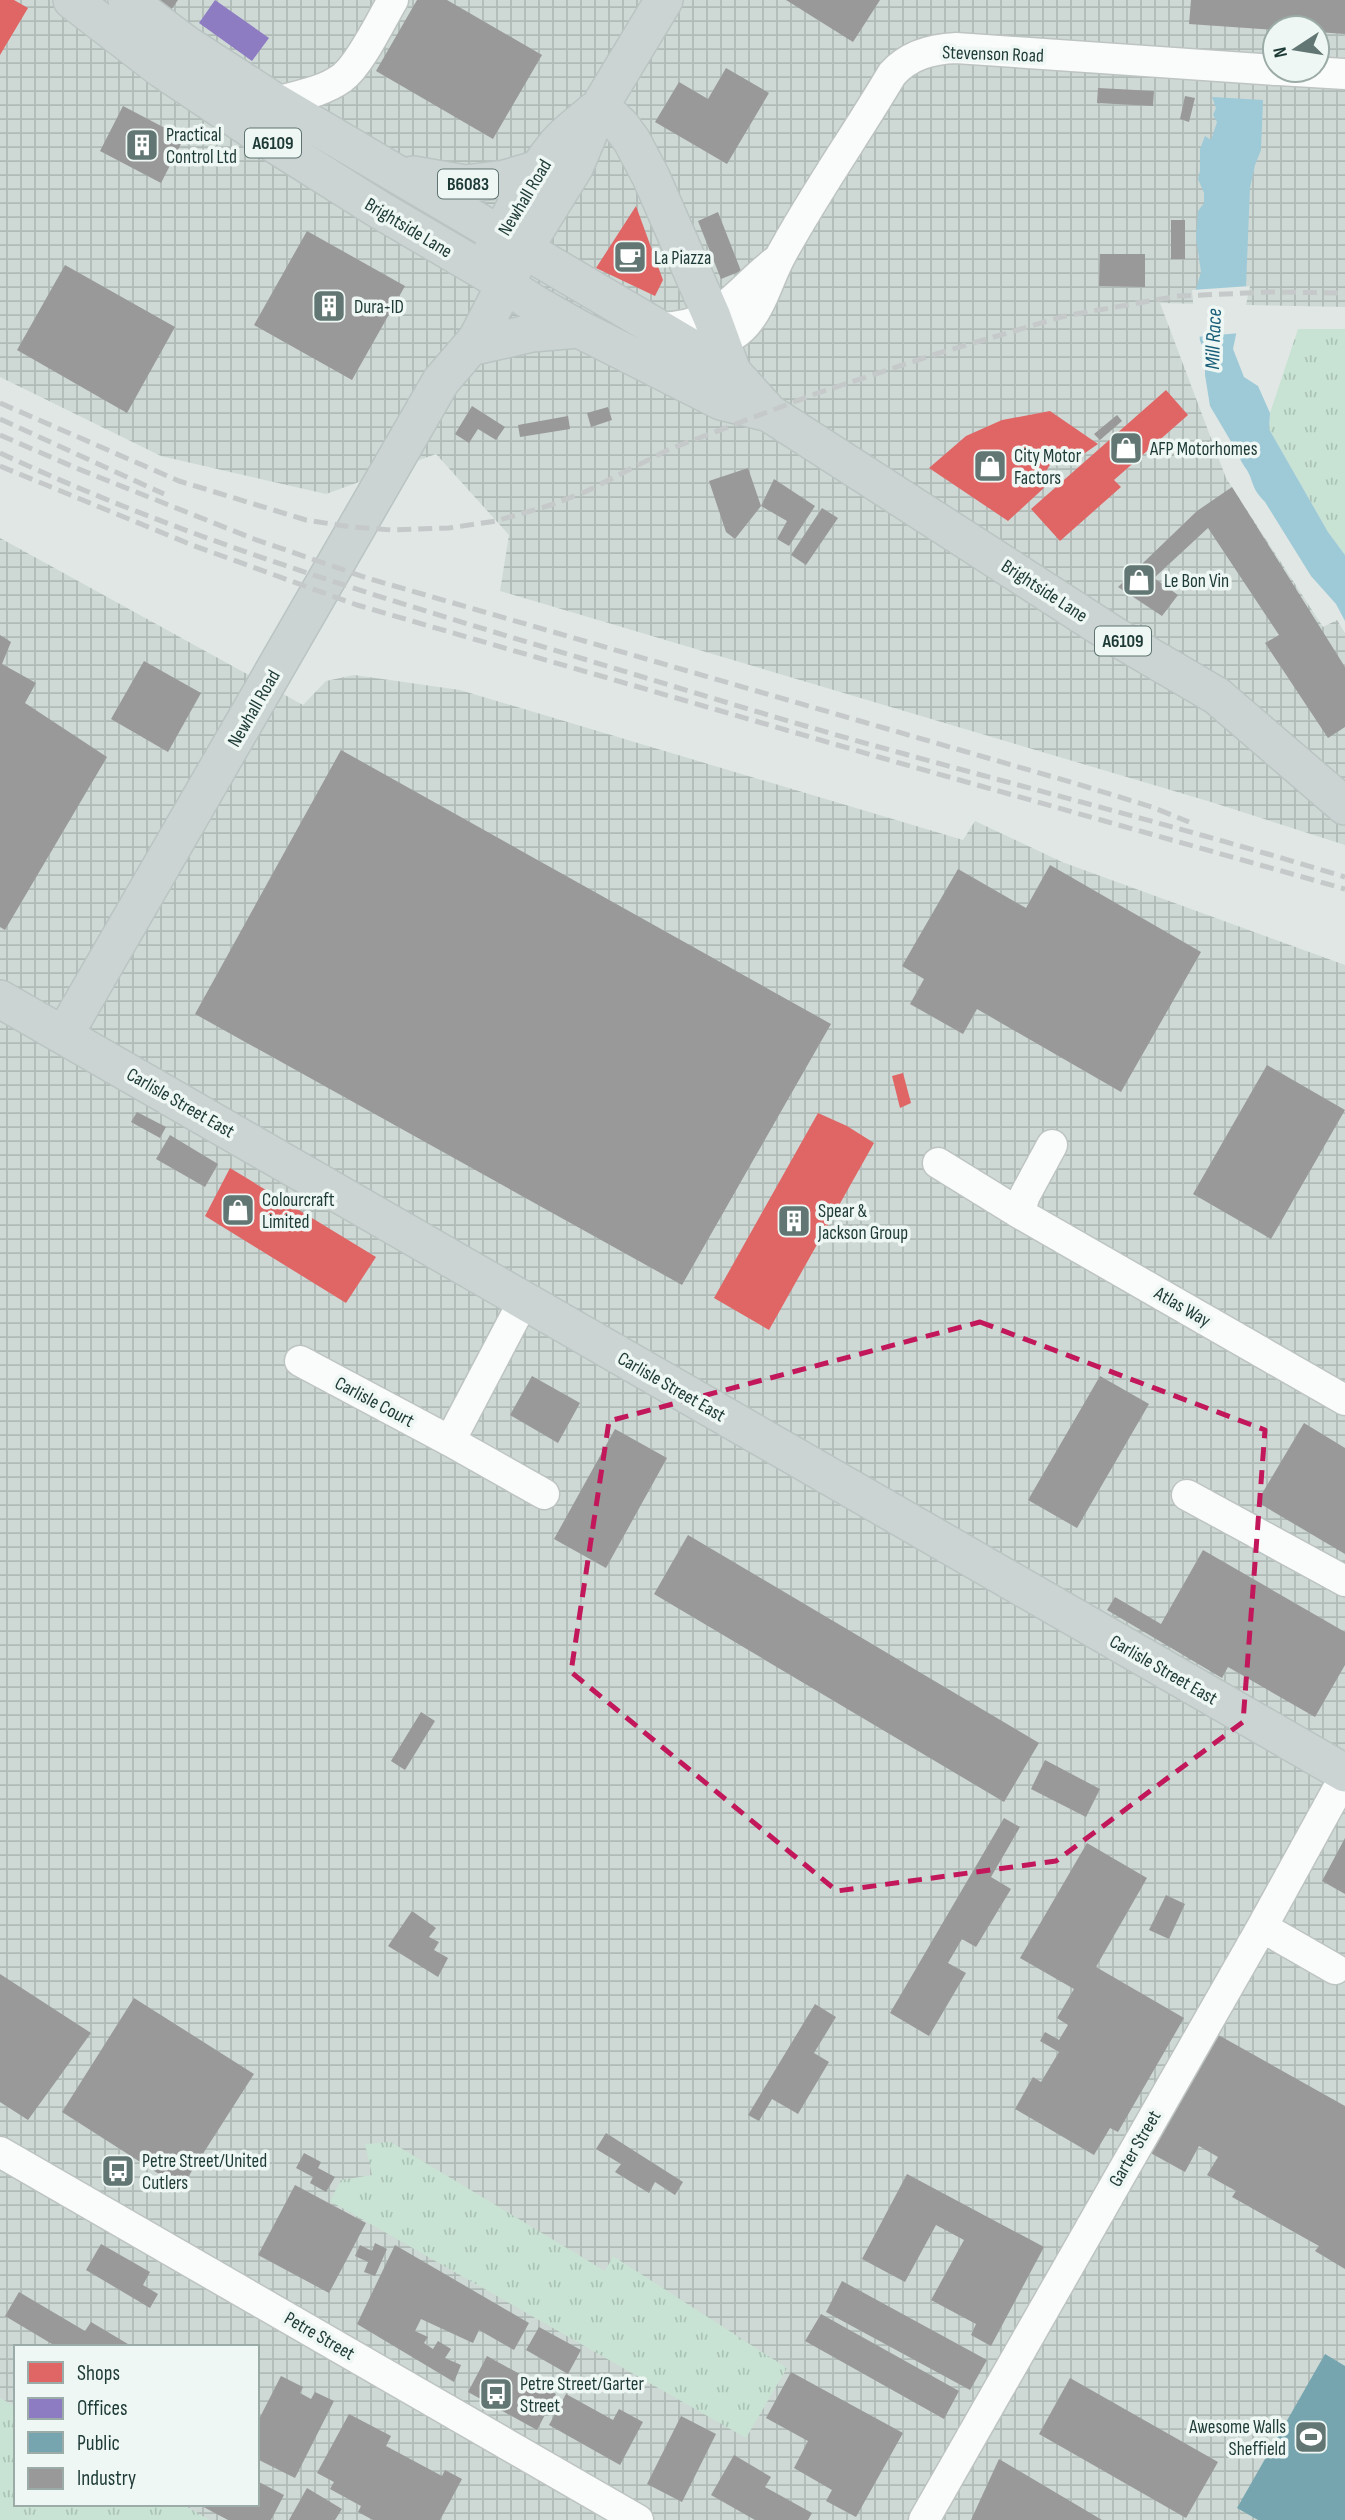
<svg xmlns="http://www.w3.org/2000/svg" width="1345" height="2520" viewBox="0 0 1345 2520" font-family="'Sofia Sans Condensed',sans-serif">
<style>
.industrial{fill:url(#industrial-grid);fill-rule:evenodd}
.grass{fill:url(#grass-tufts)}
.water{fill:#9ecad8}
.pier{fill:#e0e7e5}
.shops{fill:#e06666}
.offices{fill:#8e7cc3}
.public{fill:#76a5af}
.industry{fill:#999}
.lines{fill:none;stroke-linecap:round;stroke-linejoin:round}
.minor-casing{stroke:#bdc4c2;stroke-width:33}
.major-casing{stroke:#bac4c2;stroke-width:40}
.minor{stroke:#fafbfb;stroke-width:30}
.major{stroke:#ccd4d3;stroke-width:37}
.rail{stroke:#c5c9c9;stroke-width:5;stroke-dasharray:14 7;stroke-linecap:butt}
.marked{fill:none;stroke:#c2185b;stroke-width:5;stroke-dasharray:14 9;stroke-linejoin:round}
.labels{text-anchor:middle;stroke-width:7;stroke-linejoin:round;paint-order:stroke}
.shield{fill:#eef7f3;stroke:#5c736f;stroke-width:2}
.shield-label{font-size:18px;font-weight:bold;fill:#1e3a36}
.street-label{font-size:19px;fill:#1e3a36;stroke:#eef7f3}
.poi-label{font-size:19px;fill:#1e3a36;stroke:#eef7f3;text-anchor:start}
.water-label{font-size:21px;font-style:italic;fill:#175d78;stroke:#eef7f3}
</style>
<defs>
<pattern id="industrial-grid" width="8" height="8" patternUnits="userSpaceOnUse" patternTransform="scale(1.75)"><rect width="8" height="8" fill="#ced9d5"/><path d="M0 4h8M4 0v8" fill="none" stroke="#b0bbb7"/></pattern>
<pattern id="grass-tufts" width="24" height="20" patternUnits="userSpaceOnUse" patternTransform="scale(1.75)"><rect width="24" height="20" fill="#c8e2d3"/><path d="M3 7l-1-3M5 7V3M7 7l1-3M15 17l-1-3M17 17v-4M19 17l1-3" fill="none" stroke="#abc3b6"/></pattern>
</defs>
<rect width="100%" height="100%" fill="#e0e7e5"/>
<path class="industrial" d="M0,0H1345V307L1160,303L1226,478L1323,627L1337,620L1345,633V845L1211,802L500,591L509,535L436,454L326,494L161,456L0,377ZM1275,28H1317V70H1275Z
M0,538L303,705L326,681L354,675L460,690L963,840L975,821L1062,862L1345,965V2520H209L182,2504H257V2347H16V2407L0,2398Z"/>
<path class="grass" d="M1298,329H1345V555L1328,532L1269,429L1270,413Z
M391,2142L605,2271L613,2256L787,2368L746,2438L330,2201L341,2180L372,2175L365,2144Z
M0,2398L16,2407V2504H182L209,2520H0Z"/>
<path class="water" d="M1212,97L1263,100L1261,150L1255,165L1250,188L1246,287L1233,349L1244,377L1258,386L1270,413L1269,429L1328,532L1345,555V621L1336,604L1311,576L1265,502C1256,493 1254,488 1250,476C1247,468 1241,464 1239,455L1210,406L1205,375V351L1200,341L1195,292L1201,272L1196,238L1198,211L1204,203V193L1198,179L1200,171V149L1205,136L1211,140L1217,122L1213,115L1216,108Z"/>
<path class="pier" d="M1250,286L1240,333L1196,337L1192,290Z"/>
<path class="shops" d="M0,0H14L28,8L0,55Z
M636,206L663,280L655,296L596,268Z
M1166,390L1188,415L1114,480L1121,487L1060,541L1031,509Z
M1050,411L1098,444L1069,464L1056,455L1040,481L1045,487L1008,521L929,468L966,436L1002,420Z
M903,1073L911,1103L900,1108L892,1076Z
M818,1113L847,1126L874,1143L769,1330L714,1298Z
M230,1168L376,1257L346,1303L205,1216Z"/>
<path class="offices" d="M215,0L269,38L252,61L199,23Z"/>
<path class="public" d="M1325,2354L1345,2366V2520H1258L1237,2508Z"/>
<path class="industry" d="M158,0H178L171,10Z
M417,0H447L542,55L493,139L376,71Z
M786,0H880L853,42Z
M1191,0H1345V34L1317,32V28L1275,30L1189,24Z
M726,68L769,93L727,164L655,122L679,82L708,99Z
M1098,88L1154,91L1153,106L1097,103Z
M1185,96L1195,98L1189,122L1180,119Z
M123,106L184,138L161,183L100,151Z
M718,212L741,271L721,279L698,221Z
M1171,220H1185V259H1171Z
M307,231L405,286L352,380L254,325Z
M1100,254H1145V287L1099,286Z
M65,265L175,327L127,413L17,350Z
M472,406L505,427L496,440L478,429L469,443L455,434Z
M608,407L612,420L591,427L587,413Z
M1117,415L1122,421L1100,440L1094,434Z
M568,416L570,429L520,437L518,425Z
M748,468L761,506L774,479L815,506L789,546L777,539L787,521L761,506L735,539L726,532L709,481Z
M1232,487L1345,667V727L1328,738L1265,643L1279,635L1208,528L1154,578L1178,595L1162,616L1118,587L1197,511Z
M822,508L838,518L806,565L791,555Z
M0,635L11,642L2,664L36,683L25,703L107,757L5,930L0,927Z
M144,661L201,693L168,752L111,719Z
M341,750L831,1024L682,1285L195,1014Z
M1050,865L1201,952L1121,1092L977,1009L963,1034L910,1004L924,979L902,966L958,869L1026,908Z
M1267,1065L1345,1110L1271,1239L1193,1194Z
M137,1112L166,1127L160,1138L131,1122Z
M170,1135L218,1164L205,1187L156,1159Z
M532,1376L580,1403L558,1443L510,1415Z
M1100,1376L1149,1404L1077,1528L1028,1500Z
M1304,1423L1345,1448V1554L1257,1502Z
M615,1429L667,1458L606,1568L554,1539Z
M688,1535L1039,1743L1004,1802L654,1594Z
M1203,1550L1345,1632V1665L1315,1717L1228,1667L1222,1678L1107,1610L1115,1597L1161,1624Z
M421,1712L435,1721L405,1770L391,1761Z
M1045,1760L1100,1789L1086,1817L1031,1789Z
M1004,1818L1020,1827L991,1877L1011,1889L976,1947L962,1939L948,1963L966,1973L929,2036L890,2013Z
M1345,1838V1894L1322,1881Z
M1087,1843L1147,1878L1096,1967L1184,2018L1118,2132L1110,2128L1094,2155L1015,2109L1033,2077L1041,2082L1059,2052L1040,2041L1045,2032L1059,2040L1068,2025L1057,2018L1074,1989L1020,1958Z
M1166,1895L1185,1904L1169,1939L1149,1930Z
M412,1911L436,1928L429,1937L439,1942L434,1950L448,1958L438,1977L388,1946Z
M0,1974L91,2033L28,2120L0,2102Z
M134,1998L254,2074L181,2188L62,2112Z
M815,2004L836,2017L814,2053L829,2062L798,2114L772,2099L759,2121L748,2115Z
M1213,2032L1345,2106V2269L1315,2251L1319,2246L1232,2197L1236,2191L1207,2175L1218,2157L1199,2146L1185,2172L1147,2151Z
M606,2133L683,2182L675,2195L655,2182L649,2193L615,2172L621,2164L596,2149Z
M304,2153L321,2162L318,2168L335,2177L326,2192L310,2183L313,2177L296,2168Z
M907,2174L1044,2247L991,2346L971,2335L976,2324L931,2300L964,2240L936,2225L905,2282L862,2259Z
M295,2185L366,2223L329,2293L258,2255Z
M375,2243L387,2249L375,2276L364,2272L368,2262L355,2256L360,2245L372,2251Z
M101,2244L150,2272L143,2285L158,2294L150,2308L86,2270Z
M395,2245L529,2323L514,2350L479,2330L473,2343L421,2319L415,2331L428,2337L424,2343L433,2349L438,2341L451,2349L445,2358L461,2365L454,2382L357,2324Z
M842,2281L987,2360L970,2390L826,2312Z
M19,2292L85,2331L91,2322L133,2347H57L5,2316Z
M821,2314L959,2391L944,2419L805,2341Z
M539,2327L581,2350L568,2374L526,2350Z
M487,2356L556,2394L537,2430L468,2392Z
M791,2372L903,2433L856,2517L826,2501L832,2490L794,2468L808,2441L766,2418Z
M281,2376L303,2387L300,2393L311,2399L315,2392L334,2401L295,2478L257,2459V2423Z
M1070,2378L1218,2462L1186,2518L1039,2434Z
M566,2394L613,2420L619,2409L643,2422L620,2465L549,2425Z
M349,2414L391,2436L386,2446L442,2476L445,2470L462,2479L440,2520H373L358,2512L361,2506L330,2489L334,2482L317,2473Z
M681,2416L716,2434L682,2502L647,2484Z
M734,2455L771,2477L765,2487L812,2513L808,2520H755L711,2495Z
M999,2459L1102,2520H971Z
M257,2481L284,2495L271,2520H228L198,2504H257Z
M307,2488L342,2509L335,2520H289Z"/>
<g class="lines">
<defs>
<path id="minor" d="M1279,70L1345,74
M275,102C297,96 323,92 342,78C360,65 381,20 393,0
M660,328C723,325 731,296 776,261
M701,350C717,344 735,337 746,324C763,304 768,280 780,257C814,194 856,135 892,74C909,55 931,49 956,48L1275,70
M938,1163L1019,1213L1345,1400
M1019,1213L1025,1195L1052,1145
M300,1361L450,1441L524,1300
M450,1441L544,1494
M1187,1495L1345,1581
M1262,1927L1335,1969
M0,2152L638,2520
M924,2520L1262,1927L1345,1776"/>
<path id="major" d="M72,0L163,70L254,131L378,209L484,271L535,304L579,329L721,401L769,413
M127,0L187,45L275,102L732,372L769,413L1118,638L1217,696L1345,806
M600,106L621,126L632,141L651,177L712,317L732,372
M413,175L465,184L505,179L539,169
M489,259C507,220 529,178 557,144C567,132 582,122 594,111
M470,347L532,333L579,329
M0,999L1345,1773
M64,1035L441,381L477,339L523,250L575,166L600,106L664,0"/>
</defs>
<use href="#minor" class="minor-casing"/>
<use href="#major" class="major-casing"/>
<use href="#minor" class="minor"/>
<use href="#major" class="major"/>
<path class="rail" d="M0,403L179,481L306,520L351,527L392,530L449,528L496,521L551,505L585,492L670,449L815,394L936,354L1065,316L1178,296L1271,292L1345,293
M0,419L164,494
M0,435L76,468L254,539L367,578L1074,783L1152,807L1189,822
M0,453C169,532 349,588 527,642C652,679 776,719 901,753C1049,794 1198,832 1345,877
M0,466L192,545L357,605L896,762L1345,889"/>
</g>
<path class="marked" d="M980,1322L1265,1430L1243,1722L1056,1861L837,1891L571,1672L609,1421Z"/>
<defs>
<symbol id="building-square" viewBox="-11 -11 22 22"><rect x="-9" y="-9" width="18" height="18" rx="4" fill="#627773" stroke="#eef7f3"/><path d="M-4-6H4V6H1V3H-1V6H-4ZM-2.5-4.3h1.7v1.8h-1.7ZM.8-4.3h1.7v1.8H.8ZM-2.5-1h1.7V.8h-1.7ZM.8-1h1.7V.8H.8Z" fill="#fff"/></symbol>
<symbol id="cafe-square" viewBox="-11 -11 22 22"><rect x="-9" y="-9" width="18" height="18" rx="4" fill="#627773" stroke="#eef7f3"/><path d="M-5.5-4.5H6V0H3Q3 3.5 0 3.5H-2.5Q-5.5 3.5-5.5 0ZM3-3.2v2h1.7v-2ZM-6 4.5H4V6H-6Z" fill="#fff"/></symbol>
<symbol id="shop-square" viewBox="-11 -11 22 22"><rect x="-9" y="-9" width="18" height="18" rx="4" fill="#627773" stroke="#eef7f3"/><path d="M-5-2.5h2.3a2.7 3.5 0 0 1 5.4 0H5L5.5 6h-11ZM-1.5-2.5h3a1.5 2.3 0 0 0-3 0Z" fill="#fff"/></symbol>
<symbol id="bus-square" viewBox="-11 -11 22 22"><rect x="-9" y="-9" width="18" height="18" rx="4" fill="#627773" stroke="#eef7f3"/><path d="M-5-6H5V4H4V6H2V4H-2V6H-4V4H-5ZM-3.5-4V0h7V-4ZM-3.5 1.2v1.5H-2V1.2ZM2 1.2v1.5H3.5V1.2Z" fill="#fff"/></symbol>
<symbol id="stadium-square" viewBox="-11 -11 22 22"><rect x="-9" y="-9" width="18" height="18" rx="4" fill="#627773" stroke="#eef7f3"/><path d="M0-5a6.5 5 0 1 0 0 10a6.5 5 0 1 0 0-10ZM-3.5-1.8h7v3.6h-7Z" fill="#fff"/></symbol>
</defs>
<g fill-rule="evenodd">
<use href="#building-square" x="123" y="126" width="38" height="38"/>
<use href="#cafe-square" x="611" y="238" width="38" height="38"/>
<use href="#building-square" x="310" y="287" width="38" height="38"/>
<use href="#shop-square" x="1107" y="429" width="38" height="38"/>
<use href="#shop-square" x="971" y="447" width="38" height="38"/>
<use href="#shop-square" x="1120" y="561" width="38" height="38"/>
<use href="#shop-square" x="219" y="1191" width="38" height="38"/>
<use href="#building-square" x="775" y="1202" width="38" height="38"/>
<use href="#bus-square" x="99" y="2152" width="38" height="38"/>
<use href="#bus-square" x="477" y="2375" width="38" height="38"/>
<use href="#stadium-square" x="1292" y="2418" width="38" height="38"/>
</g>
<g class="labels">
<g class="shield">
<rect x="245" y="128.5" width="56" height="29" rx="5"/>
<rect x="438" y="169.5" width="60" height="29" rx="5"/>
<rect x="1095" y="626.5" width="56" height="29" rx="5"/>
</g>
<g class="shield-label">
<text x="273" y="149">A6109</text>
<text x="468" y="190">B6083</text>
<text x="1123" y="647">A6109</text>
</g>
<g class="street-label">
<text transform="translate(993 53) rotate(2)" y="7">Stevenson Road</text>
<text transform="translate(524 197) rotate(-59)" y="7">Newhall Road</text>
<text transform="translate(409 227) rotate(31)" y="7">Brightside Lane</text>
<text transform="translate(1045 590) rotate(33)" y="7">Brightside Lane</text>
<text transform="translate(253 708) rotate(-60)" y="7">Newhall Road</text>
<text transform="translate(181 1102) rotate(30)" y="7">Carlisle Street East</text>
<text transform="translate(1183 1306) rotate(30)" y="7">Atlas Way</text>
<text transform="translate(672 1386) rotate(30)" y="7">Carlisle Street East</text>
<text transform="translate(375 1401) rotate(28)" y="7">Carlisle Court</text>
<text transform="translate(1164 1669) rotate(30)" y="7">Carlisle Street East</text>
<text transform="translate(1134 2148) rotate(-60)" y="7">Garter Street</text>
<text transform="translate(320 2335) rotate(30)" y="7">Petre Street</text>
</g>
<g class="poi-label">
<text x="166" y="141">Practical<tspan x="166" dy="22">Control Ltd</tspan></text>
<text x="654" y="264">La Piazza</text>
<text x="354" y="313">Dura-ID</text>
<text x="1150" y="455">AFP Motorhomes</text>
<text x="1014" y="462">City Motor<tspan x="1014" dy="22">Factors</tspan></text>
<text x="1164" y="587">Le Bon Vin</text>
<text x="262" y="1206">Colourcraft<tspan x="262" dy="22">Limited</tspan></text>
<text x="818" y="1217">Spear &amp;<tspan x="818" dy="22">Jackson Group</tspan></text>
<text x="142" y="2167">Petre Street/United<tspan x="142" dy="22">Cutlers</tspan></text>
<text x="520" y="2390">Petre Street/Garter<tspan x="520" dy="22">Street</tspan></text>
<text x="1286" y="2433" text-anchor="end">Awesome Walls<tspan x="1286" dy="22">Sheffield</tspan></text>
</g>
<g class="water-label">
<text transform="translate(1213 339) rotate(-88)" y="7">Mill Race</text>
</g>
</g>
<rect x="14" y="2345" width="245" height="161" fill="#eef7f3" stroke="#9baba7" stroke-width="2"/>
<rect x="28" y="2362" width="35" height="21" fill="#e06666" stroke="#9baba7" stroke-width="2"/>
<text x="77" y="2380" font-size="21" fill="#1e3a36">Shops</text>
<rect x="28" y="2398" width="35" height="21" fill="#8e7cc3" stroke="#9baba7" stroke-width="2"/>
<text x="77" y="2415" font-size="21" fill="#1e3a36">Offices</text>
<rect x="28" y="2432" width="35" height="21" fill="#76a5af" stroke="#9baba7" stroke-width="2"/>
<text x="77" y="2450" font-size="21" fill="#1e3a36">Public</text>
<rect x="28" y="2468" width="35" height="21" fill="#999999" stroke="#9baba7" stroke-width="2"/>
<text x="77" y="2485" font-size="21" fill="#1e3a36">Industry</text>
<g transform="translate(1296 49) rotate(258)"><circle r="33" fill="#eef7f3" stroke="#9baba7" stroke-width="2"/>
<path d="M0-5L12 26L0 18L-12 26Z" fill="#627773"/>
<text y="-10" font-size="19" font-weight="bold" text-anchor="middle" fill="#1e3a36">N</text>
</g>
</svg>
